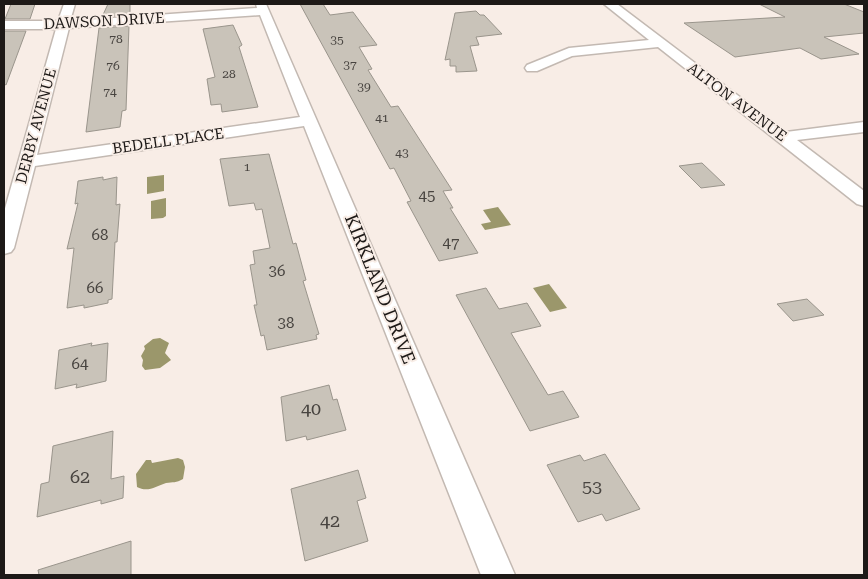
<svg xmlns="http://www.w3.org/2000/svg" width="868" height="579" viewBox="0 0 868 579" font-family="'Roboto Serif',serif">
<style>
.water{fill:#9b976b}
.building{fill:#c9c3b9;stroke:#9a958c}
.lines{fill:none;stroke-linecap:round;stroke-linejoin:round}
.street-casing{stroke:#c3b9b2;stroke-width:3}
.street{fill:#fff;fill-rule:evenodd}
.labels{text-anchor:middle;stroke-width:4;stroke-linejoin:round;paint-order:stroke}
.far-number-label{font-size:12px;fill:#484440}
.far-street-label{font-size:15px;fill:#1d1917;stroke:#f8ede6}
.number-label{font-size:15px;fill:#484440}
.street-label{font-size:18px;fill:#1d1917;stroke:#f8ede6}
.near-number-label{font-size:18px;fill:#484440}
</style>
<rect width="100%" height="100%" fill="#f8ede6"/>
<path class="water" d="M164,175V191L147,194V177Z
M166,198V216L163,218L151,219V201Z
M498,207L511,225L485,230L481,224L491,222L483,210Z
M549,284L567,308L550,312L533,288Z
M160,338L169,343L165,353L171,360L160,368L145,370L142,366L143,360L141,356L145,349L144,346L153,339Z
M178,458L183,460L185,467L183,479C176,483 173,482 166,483C156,486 148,493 137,487L136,474L146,460H151L152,463Z"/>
<path class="building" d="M11,4H35L30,19H5Z
M108,4H130V15L102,17Z
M300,4H323L330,15L353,12L377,45L359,47L372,69L368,70L391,107L398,106L452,190L443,191L453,208H450L478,253L439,261L407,202L411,201L394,168L390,169Z
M759,4H844L864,12V33L824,37L859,54L821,59L800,48L735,57L684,23L785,17Z
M476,11L480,15H484L502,34L476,37L479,45L470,46L477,71L456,72V66H450V59L445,60L455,13Z
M233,25L242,45L239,47L258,107L222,112L221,104L211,105L207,79L215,77L203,29Z
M129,26L126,110L122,111L120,127L86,132L99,28Z
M4,31H26L6,85L4,84Z
M269,154L293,244L296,243L306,280L303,281L319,334L316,335L317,339L267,350L264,335L261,336L254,305H257L250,265L255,264L253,251L270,248L262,209L256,210L254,203L229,206L220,159Z
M702,163L725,185L701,188L679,166Z
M103,177V180L117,177L116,205L120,204L117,242H115L112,299L108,300V303L84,308V305L67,308L74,248L67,249L78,203L75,204L78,181Z
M486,288L499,309L527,303L541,326L511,333L548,395L563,391L579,417L530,431L456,295Z
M807,299L824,315L793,321L777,304Z
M92,343L91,346L108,343L106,381L76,388L77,384L55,389L59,350Z
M329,385L333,400L337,399L346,430L307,440L306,436L286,441L281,397Z
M113,431L111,479L124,476L123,498L101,504V500L37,517L41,484L49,482L53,446Z
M605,454L640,509L606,521L602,514L578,522L547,465L580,455L584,461Z
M358,470L366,498L357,501L368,541L305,561L291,489Z
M131,541V575H39L38,570Z"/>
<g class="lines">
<defs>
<path id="street" d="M64,4H75L70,21L257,8L256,4H266L515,575H481L304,126L35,166L14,248L11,252L4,254V212L56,29H4V21H58ZM260,15L300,117L37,155L69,28Z
M604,4H617L786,132L864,122V132L797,140L864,191V206L857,204L658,47L572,56L537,71H527L525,68L527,65L569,48L649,40Z"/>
</defs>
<use href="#street" class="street-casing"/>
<use href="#street" class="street"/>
</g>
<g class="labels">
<g class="far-number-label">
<text x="116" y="43">78</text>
<text x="337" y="44">35</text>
<text x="350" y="69">37</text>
<text x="113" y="70">76</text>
<text x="229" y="78">28</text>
<text x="364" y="91">39</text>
<text x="110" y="96">74</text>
<text x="382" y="122">41</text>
<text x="402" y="157">43</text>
<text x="247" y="171">1</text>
</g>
<g class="far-street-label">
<text transform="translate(104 21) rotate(-3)" y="5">DAWSON DRIVE</text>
<text transform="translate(737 102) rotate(37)" y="5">ALTON AVENUE</text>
<text transform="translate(36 126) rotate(-75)" y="5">DERBY AVENUE</text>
<text transform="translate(168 141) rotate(-8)" y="5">BEDELL PLACE</text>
</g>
<g class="number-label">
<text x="427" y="201">45</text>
<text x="100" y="240">68</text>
<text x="451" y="248">47</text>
<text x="277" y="276">36</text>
<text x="95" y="293">66</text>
<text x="286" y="328">38</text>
<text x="80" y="369">64</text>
</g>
<g class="street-label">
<text transform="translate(380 289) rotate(68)" y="6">KIRKLAND DRIVE</text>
</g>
<g class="near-number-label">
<text x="311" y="415">40</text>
<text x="80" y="483">62</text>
<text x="592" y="493">53</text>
<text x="330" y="527">42</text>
</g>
</g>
<rect width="868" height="579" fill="none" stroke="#1d1917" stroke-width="10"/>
</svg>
